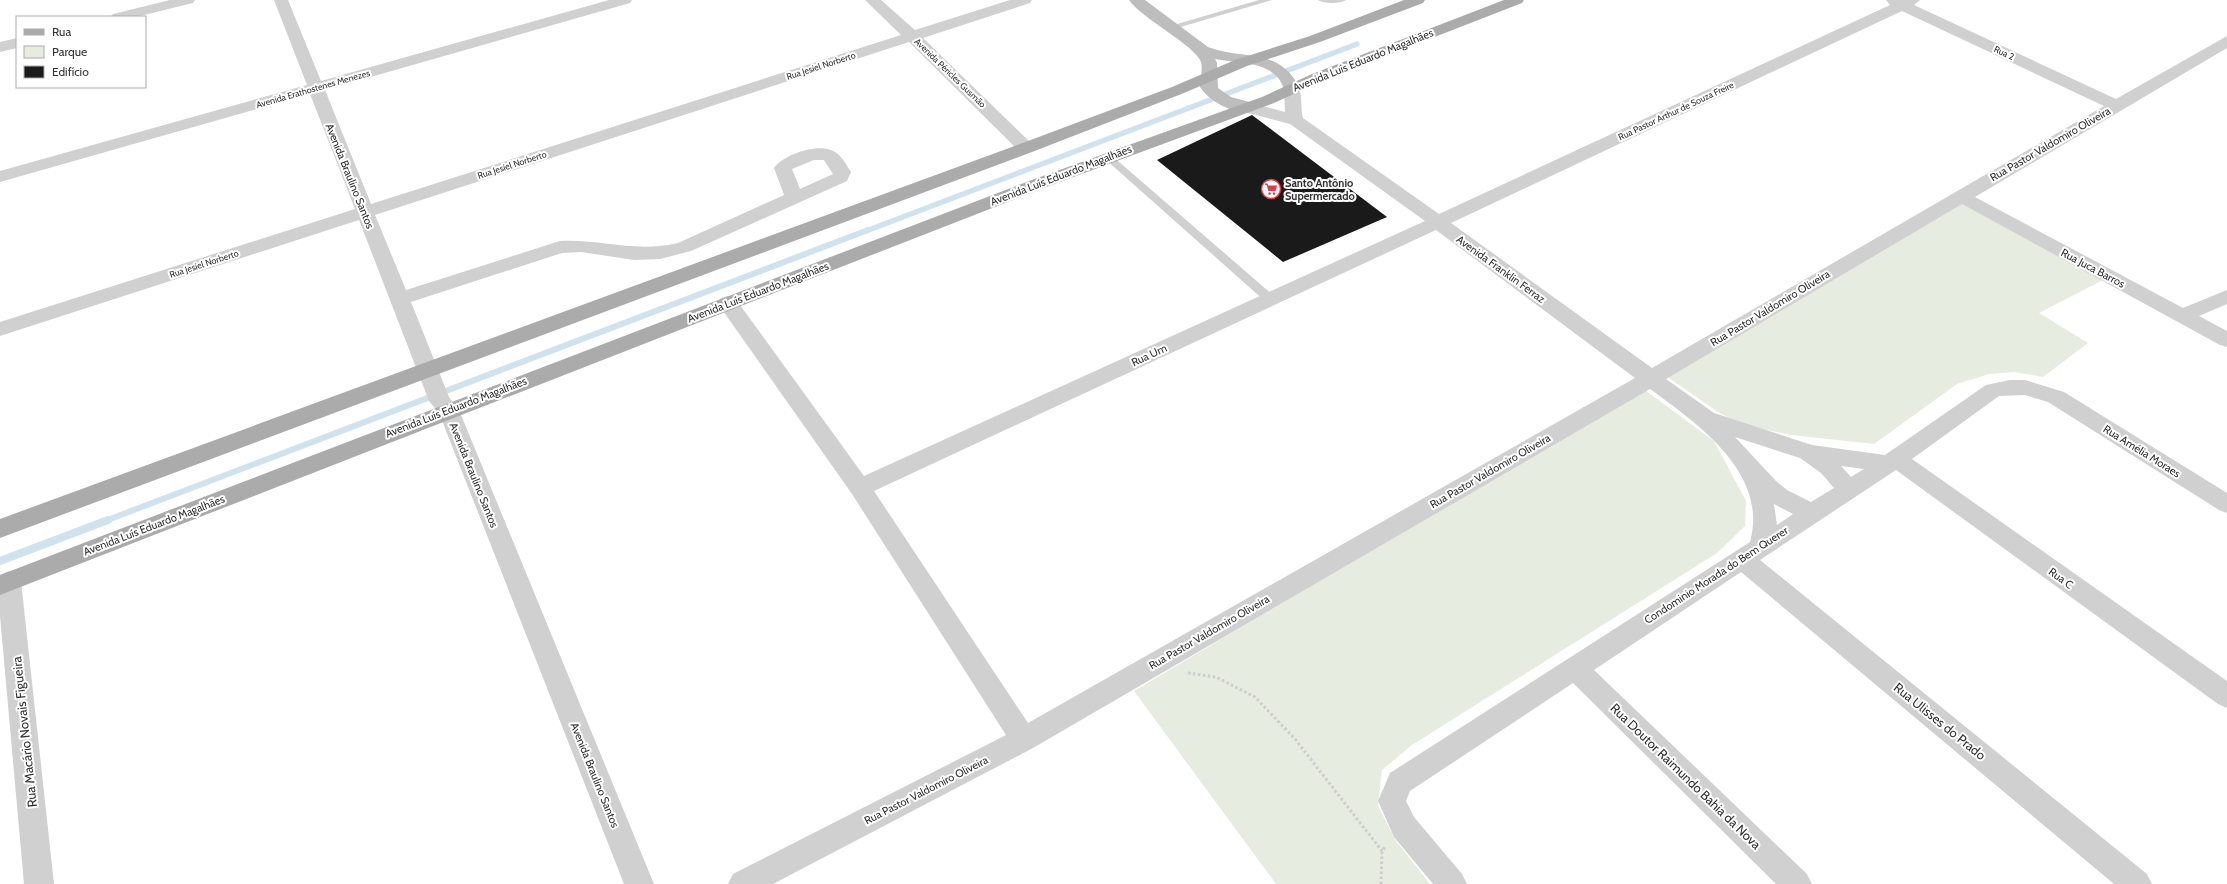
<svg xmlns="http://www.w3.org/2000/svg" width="2227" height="884" viewBox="0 0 2227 884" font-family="Cabin,sans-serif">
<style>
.green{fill:#e6ecdf}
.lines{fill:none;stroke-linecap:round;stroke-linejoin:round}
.stream-far2{stroke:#cfe2ee;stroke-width:5.5}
.stream-far1{stroke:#cfe2ee;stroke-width:6}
.stream{stroke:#cfe2ee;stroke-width:8}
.building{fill:#1a1a1a}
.path{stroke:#cdcdcd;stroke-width:3;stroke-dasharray:2.5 2.5;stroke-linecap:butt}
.lane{fill:#d0d0d0;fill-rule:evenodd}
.street{fill:#d0d0d0;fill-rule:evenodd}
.secondary{fill:#bdbdbd;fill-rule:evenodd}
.primary{fill:#ababab;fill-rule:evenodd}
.labels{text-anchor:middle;stroke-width:4;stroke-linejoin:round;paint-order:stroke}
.far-street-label{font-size:9px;fill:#333;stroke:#fff}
.street-label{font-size:11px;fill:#333;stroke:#fff}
.poi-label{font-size:11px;font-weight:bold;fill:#333;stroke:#fff;text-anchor:start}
.near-street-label{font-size:13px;fill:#333;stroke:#fff}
</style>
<rect width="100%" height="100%" fill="#fff"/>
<path class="green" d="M1957,201L2105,279L2039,313L2088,343L2043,377L2014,372L1989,374L1957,384L1874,444L1791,435L1744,425L1721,414L1666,376Z
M1642,388L1714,441L1746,501L1745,526L1717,553L1412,745L1382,770L1378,806L1396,841L1430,884H1276L1134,691Z"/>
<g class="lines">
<path class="stream-far2" d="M866,231L1357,44"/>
<path class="stream-far1" d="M105,521L868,230"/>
<path class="stream" d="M0,561L108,520"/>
</g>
<path class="building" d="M1252,115L1387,217L1283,262L1157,160Z"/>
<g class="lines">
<path class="path" d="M1188,673L1216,677L1255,697L1295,739L1382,851
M1381,884L1382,851L1386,846"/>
<path class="lane" d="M1259,0H1272L1174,29L1167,27Z
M1318,0H1346C1341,4 1323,4 1318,0Z
M1108,154L1111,155L1274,296L1275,299L1274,302H1266L1105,159L1103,157Z"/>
<path class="street" d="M170,0H195L193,3L136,17H110L113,14Z
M274,0H288L321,81L609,0H632L630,3L325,90L371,204L901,35L865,0H881L915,30L1010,0H1032L1030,3L923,38L1032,144L1035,148L1032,152H1020L909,42L375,215L406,290L560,241C603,239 634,253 678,243L784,195L774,168C784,154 820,142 835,152C842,156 847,166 851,172L847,181L691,251L660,259L634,260L581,252L562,253L411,302L449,397L459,410L654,884H624L439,413L429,401L359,220L0,336V322L355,209L310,94L0,182V171L307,85ZM814,160H824L833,174L800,189L792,169Z
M1886,0H1920L1914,5L2116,99L2227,36V48L1975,197L2183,308L2227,290V304L2199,316L2227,331V347L2220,345L1962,204L1666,379L1714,413L1812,445L1885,455L1986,385L2010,380H2025L2064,392L2227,493V513L2219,510L2048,402L2025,395L1999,396L1912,459L2227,681V708L2218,704L1896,470L1760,560L2147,874L2152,884H2114L1741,572L1594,670L1807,874L1812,884H1776L1573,683L1410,791L1406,801L1414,817L1462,874L1467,884H1433L1394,837L1378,801L1390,773L1750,542C1769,473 1698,424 1650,389L1033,748L773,884H728L733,874L1006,735L852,494L721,308L718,303L721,298L728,296L735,298L864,476L1425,221L1290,124L1241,111L1239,107L1241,103L1247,102L1285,112L1284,89L1286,86H1298C1303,94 1300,108 1303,118L1439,214L1890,5ZM1902,11L2104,106L1652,368L1451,223ZM1436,230L1635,378L1028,723L874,491ZM1735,437L1800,458L1821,473L1834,488L1811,502L1787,490L1776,481ZM1841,466L1864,469L1851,477ZM1774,504L1793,514L1777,525Z
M17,38V48L0,52V42Z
M9,571L18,574L21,581L54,884H24L0,616V575Z"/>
<path class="secondary" d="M1129,0H1145L1208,47C1244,61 1280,46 1300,89L1298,92H1286C1283,88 1282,83 1279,79C1266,61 1234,63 1215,59L1217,63L1218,88L1231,97L1253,103L1255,107L1253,111C1234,115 1210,102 1200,87C1200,80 1203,69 1201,62C1196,46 1141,18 1129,0Z"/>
<path class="primary" d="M1404,0H1425L1423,3L1320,42L1247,66L1184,93L1032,152L0,538V519L1020,144L1172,87L1235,60L1310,36Z
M1504,0H1524L1522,3L1324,80L1274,103L1041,189L0,595V575L1029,181L1262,97L1312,74Z"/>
</g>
<defs>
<symbol id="supermarket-ring" viewBox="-11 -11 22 22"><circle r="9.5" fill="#fff" stroke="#e63946" stroke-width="1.5"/><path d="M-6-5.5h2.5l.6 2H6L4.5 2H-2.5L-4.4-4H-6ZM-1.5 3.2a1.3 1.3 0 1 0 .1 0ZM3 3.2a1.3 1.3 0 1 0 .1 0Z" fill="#e63946"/></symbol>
</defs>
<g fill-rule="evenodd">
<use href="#supermarket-ring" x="1260" y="178" width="22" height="22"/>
</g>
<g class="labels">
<g class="far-street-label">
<text transform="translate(2004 53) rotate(25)" y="3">Rua 2</text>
<text transform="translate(821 66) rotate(-18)" y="3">Rua Jesiel Norberto</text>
<text transform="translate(950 73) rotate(44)" y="3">Avenida Péricles Gusmão</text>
<text transform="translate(313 89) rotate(-16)" y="3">Avenida Erathostenes Menezes</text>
<text transform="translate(1676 111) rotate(-25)" y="3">Rua Pastor Arthur de Souza Freire</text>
<text transform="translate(512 165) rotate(-18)" y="3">Rua Jesiel Norberto</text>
<text transform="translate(204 264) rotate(-18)" y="3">Rua Jesiel Norberto</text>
</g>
<g class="street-label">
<text transform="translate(1363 60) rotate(-22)" y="4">Avenida Luís Eduardo Magalhães</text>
<text transform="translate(2050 144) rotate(-30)" y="4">Rua Pastor Valdomiro Oliveira</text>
<text transform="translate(1061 175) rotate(-21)" y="4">Avenida Luís Eduardo Magalhães</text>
<text transform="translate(350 176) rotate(68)" y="4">Avenida Braulino Santos</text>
<text transform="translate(2093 268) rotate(28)" y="4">Rua Juca Barros</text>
<text transform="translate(1501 269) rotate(36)" y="4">Avenida Franklin Ferraz</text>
<text transform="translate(758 292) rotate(-21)" y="4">Avenida Luís Eduardo Magalhães</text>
<text transform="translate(1770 308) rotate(-31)" y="4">Rua Pastor Valdomiro Oliveira</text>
<text transform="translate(1149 355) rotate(-25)" y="4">Rua Um</text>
<text transform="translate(456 407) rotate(-21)" y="4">Avenida Luís Eduardo Magalhães</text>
<text transform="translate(2142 451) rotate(32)" y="4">Rua Amélia Moraes</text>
<text transform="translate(1490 471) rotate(-30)" y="4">Rua Pastor Valdomiro Oliveira</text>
<text transform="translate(474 475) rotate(68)" y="4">Avenida Braulino Santos</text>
<text transform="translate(154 525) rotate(-21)" y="4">Avenida Luís Eduardo Magalhães</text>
<text transform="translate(1716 575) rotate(-33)" y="4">Condominio Morada do Bem Querer</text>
<text transform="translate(2061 578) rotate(36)" y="4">Rua C</text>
<text transform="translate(1209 632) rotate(-30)" y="4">Rua Pastor Valdomiro Oliveira</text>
<text transform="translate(595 775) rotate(68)" y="4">Avenida Braulino Santos</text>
<text transform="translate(926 790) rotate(-27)" y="4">Rua Pastor Valdomiro Oliveira</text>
</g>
<g class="poi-label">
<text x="1285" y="187">Santo Antônio<tspan x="1285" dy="13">Supermercado</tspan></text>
</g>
<g class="near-street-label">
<text transform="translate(1940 721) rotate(39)" y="5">Rua Ulisses do Prado</text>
<text transform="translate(24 732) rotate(-96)" y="5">Rua Macário Novais Figueira</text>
<text transform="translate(1686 776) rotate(44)" y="5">Rua Doutor Raimundo Bahia da Nova</text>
</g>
</g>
<rect x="16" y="16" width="130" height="72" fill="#ffffff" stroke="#adadad"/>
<rect x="24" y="29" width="20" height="6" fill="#ababab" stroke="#adadad"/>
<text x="52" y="36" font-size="12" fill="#333333">Rua</text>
<rect x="24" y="46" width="20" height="12" fill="#e6ecdf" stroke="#adadad"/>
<text x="52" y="56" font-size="12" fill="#333333">Parque</text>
<rect x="24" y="66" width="20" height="12" fill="#1a1a1a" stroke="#adadad"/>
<text x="52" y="76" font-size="12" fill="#333333">Edifício</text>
</svg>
